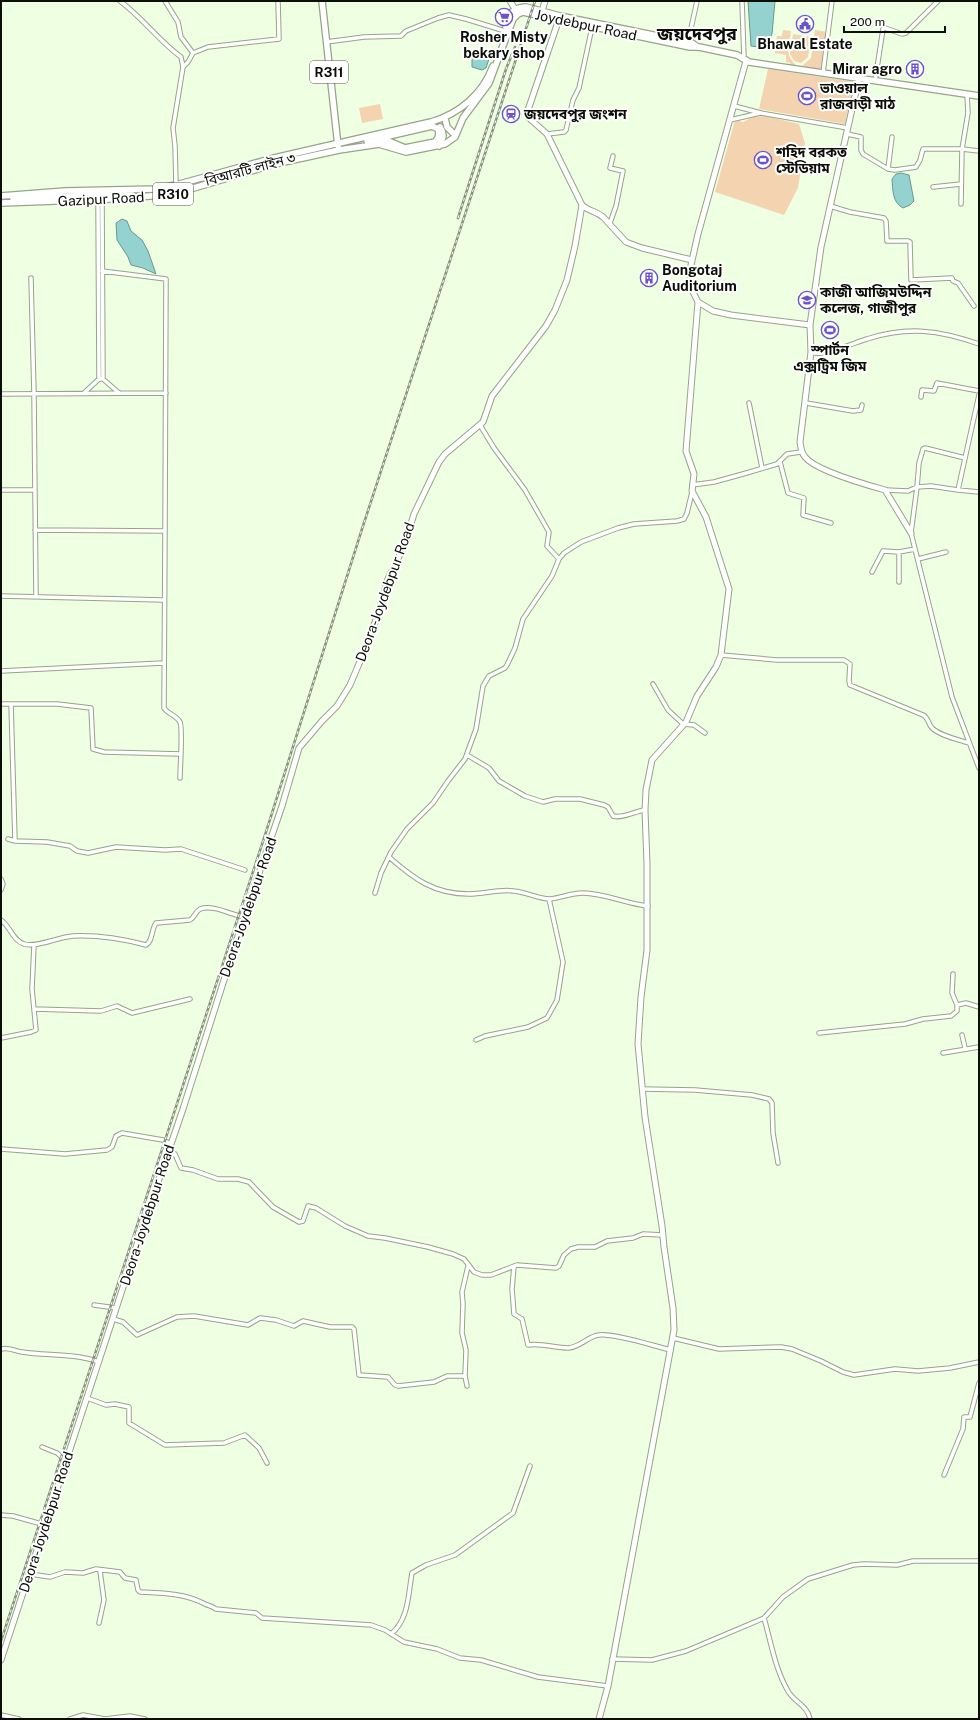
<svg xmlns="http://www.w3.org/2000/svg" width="980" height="1720" viewBox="0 0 980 1720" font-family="'Public Sans','Noto Sans Bengali',sans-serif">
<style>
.green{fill:#f4d3b1}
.water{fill:#94d2d0;stroke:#6b9793}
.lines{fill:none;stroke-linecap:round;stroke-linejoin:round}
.street-casing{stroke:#96a48a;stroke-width:5.5}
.secondary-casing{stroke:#96a48a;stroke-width:7}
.primary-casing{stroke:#96a48a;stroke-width:8}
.street{stroke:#fff;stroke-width:3.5}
.secondary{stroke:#fff;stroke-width:5}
.primary{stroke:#fff;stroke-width:5.5}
.rail-casing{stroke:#87927e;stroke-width:2.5}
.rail{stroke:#fff;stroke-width:1;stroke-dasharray:3;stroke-linecap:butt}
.labels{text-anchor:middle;stroke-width:4;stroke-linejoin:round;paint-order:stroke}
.shield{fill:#fff;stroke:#545651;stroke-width:1}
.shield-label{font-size:13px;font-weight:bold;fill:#0a0e06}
.street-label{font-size:14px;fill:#0a0e06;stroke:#fff}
.poi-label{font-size:14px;font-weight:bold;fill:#0a0e06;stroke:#fff;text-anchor:start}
.district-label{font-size:18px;font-weight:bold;fill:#0a0e06;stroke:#fff}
</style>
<rect width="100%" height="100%" fill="#efffe2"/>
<path class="green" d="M783,30L791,31C789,45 784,54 796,65L795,67H790V63L786,62V55L775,53L777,36H782Z
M815,30L828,32L822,72L799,68V66H802L811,58Z
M793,34L811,37L808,57L801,63L794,61L790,54Z
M768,69L854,82L845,124L759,109Z
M380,104L383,119L362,123L359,108Z
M765,116L799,124L805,143L798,188L784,215L715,192L735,120L743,122L753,117Z"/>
<path class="water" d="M748,1H775L772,34L766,48L751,46Z
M476,50H481L490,56L486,68L482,70L472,67V60Z
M901,173L909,175L914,201L910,205L903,208C892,202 893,190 892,179L896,174Z
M122,219L127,221L131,231L142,240L148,251L156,274L143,268L131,265L128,257L117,240L116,223Z"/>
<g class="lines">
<defs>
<path id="street" d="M120,1C143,18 159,41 181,57L183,67
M165,1L178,22L181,37L193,53
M742,1L744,58
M326,42L364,37L401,36L406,31L438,18L449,15L466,19L505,31
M688,42L697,1
M823,73L832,1
M875,81L883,29L885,28L902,34L906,33L938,1
M734,106L761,113L848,128
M730,120L760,113
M547,134L564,132L566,130L573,100L579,88L592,27
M847,134L861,137V150L863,154L888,169
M892,137L888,169L895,170L916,167L920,160L923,149H962L979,151
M176,185L175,146L173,128L183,67L188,62L193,53L208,47L279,39L278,1
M933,187L961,184
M102,199L103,379
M98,200L99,379
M961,204L962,149L968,113L967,94
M830,206L850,212L884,218L886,221L887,241H908L910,242L911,280L952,278L953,281L958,283L974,306
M610,223L616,206L623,171L610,168L613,156
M102,271L166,279L165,531
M31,278L34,394L36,596
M811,352C820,358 856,342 867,339C908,326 939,330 979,344
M84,393L99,379H103L119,393
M1,394L166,393
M979,395L958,490L931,486L917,487L911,533L952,697L979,768
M921,397L922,390L934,391L937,383L979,391
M749,403L762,468
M806,403L853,411L861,410L862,405
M480,425L494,448L525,490L549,532L547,546L559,559
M780,462L788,493L804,498L803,515L831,523
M692,485L714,482L743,474L777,464L787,454L801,452
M1,490H34
M885,490L908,491L917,487L919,463L923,449L925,448L965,458
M958,490L979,492
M35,530L165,531L164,708C168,714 176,715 180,722C183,729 180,768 180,778
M918,559L946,552
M872,572L883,551L899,552L915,549
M899,582V552
M1,596L164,600
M721,655L777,660H844L850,664L849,681L850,685L923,715C929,718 928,725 933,729C943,737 957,739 969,743
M1,671L163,663
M653,684L668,710L683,724L694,725L705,733
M1,704H57L91,708L93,749L104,752L180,754
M11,704L15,841
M467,755L489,768L499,781L525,796L543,802L555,799H580L604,805L608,807L613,816C623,819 635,811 645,810
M8,839L15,841L47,842L70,846L77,851L88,853L116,847L165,850L181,849L245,870
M389,857C414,879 434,894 469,894C484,894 499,889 514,891C526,892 538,899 550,899C561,898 571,893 583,893C605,893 626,904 648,906
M1,879L3,884L1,890
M375,893L381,873L391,852L407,829L433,803L448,781L465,759L476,729L483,686L489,676L505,668L507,665L515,648L523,619L552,576L559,559L564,553L581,542L618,528L634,524L677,521L684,519L687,513L692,492
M1,920C10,926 13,941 24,944C36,948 58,937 73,936C97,935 123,939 146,945C153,941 151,930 156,923L190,920C195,917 195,912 200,909C213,904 231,915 244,917
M957,1005L966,1003L979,1007
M34,1009L101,1011L117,1006L132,1013L190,999
M819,1033L905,1024L923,1019L951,1016L957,1011V1005L952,993L953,974
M962,1035L965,1048
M1,1038L31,1032L36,1030L32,989L34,945
M476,1040L485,1036L528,1027L547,1018L557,1000L563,962L549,899
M943,1053L979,1047
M642,1089L695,1090L752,1095L769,1099L772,1103L773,1133L778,1163
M1,1149L65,1154L107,1150L112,1147L116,1136L122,1133L163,1140L171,1144
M168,1152L175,1154L181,1168L193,1170L218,1179H238L249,1182L273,1207L299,1222L303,1221L308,1206L316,1208L345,1226L368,1236L385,1238L428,1247L453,1254L464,1259L474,1272L482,1275H491L517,1265L556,1268L559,1266L564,1255L571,1249L578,1247H595L607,1241L633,1238L643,1234L663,1235
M514,1266L512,1289L514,1314L522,1319L528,1345C542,1343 555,1348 568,1348C581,1347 588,1336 599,1335C614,1333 654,1346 671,1350
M94,1305L116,1308
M113,1319L123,1322L137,1335L177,1317L194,1316L248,1325L260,1318L276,1320L294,1326L303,1321L330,1327H352L354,1329L359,1375L388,1377L395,1385L398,1386L434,1382L447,1376H465
M673,1338L719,1349L781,1347L792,1349L821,1361L843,1372L854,1375L895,1369L918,1371L950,1368L979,1362
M1,1349C9,1347 14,1351 22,1352C47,1356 75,1353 99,1362
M467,1386L465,1376L466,1350L462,1333L463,1304L462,1292L468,1266
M87,1398L106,1405L115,1404L129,1407V1423L165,1445L224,1443L245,1435L259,1448L267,1463
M42,1447L57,1453L66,1461
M944,1475L963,1429L964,1417H970L979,1383
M1,1515L13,1516L45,1525
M30,1574L50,1577L65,1572L83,1573L96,1569L120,1572L125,1578L136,1580L138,1590L140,1592C162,1593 185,1593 205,1604C209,1606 212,1606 216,1609L256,1613L262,1618L371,1625L385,1630L404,1642L437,1649L460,1658L481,1660L538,1677L608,1686
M764,1618C771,1642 775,1669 788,1691C794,1702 808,1706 810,1719
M99,1623L104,1600L100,1571
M391,1634C409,1619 408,1595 412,1573L426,1565L455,1555L513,1513L530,1466
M612,1659L652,1660L686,1651L764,1618L783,1597L808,1579L853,1565L864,1564L897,1565L913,1561H979
M1,1715L19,1719
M70,1719L83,1715L105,1719L130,1716L145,1719"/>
<path id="secondary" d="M510,1L515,9
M542,11L545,1
M560,16L528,110L527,115L529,118L547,134L582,205C588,211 596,211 603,217L626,242L642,248L692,260
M746,61L698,234L691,265L690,286L698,302L713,311L731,315L810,325
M859,78L821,247L810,325L811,352L800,442C801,448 801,452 805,457C815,470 867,485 885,490L911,533
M1,1660L145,1220L183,1109L244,917L282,806L299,748L322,721L337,706L350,685L367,645L381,605L387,581L404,546L414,514L439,462L445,454L483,422L492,396L546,326L555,310L567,280L575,246L582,205
M599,1719L608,1686L674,1330L673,1308L664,1247L662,1226L645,1117L638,1044L641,997L647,950V864L645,810L646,790L652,760L686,722L697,696L716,667L721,655L729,589L706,517L692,491L694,474L686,451L698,302"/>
<path id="primary" d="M322,1L338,146
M506,27L512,12L519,8L526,7L560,16L692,43L698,47
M445,118L447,127L453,133H456
M367,141L432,126L438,129C440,134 439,138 435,142L405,148L386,140L378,139
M439,146C443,139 445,134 440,127
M1,196L65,191L157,189L176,185L274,158L431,122C459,114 483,94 493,66
M13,199L131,194
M1,203L111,199L163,195L180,192L275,164L339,150L379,144L406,152L445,144L455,137L463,118L489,83L513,19L518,14L523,12L690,47H699L737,55L749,62L979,96"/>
</defs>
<use href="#street" class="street-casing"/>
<use href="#secondary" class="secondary-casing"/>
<use href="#primary" class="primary-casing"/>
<use href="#street" class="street"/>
<use href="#secondary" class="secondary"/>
<use href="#primary" class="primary"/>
<defs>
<path id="rail" d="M458,218L506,69L515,47
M1,1641L266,832L362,529L535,1"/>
</defs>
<use href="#rail" class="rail-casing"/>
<use href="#rail" class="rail"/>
</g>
<defs>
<symbol id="supermarket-ring" viewBox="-11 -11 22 22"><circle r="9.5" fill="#fff" stroke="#6954cd" stroke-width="1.5"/><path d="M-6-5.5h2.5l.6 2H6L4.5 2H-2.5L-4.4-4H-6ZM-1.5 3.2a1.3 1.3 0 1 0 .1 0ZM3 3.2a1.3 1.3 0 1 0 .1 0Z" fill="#6954cd"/></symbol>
<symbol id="civic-ring" viewBox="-11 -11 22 22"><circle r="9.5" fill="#fff" stroke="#6954cd" stroke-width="1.5"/><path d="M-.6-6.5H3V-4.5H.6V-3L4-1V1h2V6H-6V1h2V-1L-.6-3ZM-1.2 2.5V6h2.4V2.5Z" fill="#6954cd"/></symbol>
<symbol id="building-ring" viewBox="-11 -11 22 22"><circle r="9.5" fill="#fff" stroke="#6954cd" stroke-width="1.5"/><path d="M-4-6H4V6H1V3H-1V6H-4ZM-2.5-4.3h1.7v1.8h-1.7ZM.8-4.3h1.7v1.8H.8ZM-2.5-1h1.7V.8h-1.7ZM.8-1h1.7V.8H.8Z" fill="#6954cd"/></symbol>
<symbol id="stadium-ring" viewBox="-11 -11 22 22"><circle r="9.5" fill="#fff" stroke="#6954cd" stroke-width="1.5"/><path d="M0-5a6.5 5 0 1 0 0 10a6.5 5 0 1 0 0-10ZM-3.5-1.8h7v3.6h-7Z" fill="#6954cd"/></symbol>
<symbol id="station-ring" viewBox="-11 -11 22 22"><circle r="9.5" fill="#fff" stroke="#6954cd" stroke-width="1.5"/><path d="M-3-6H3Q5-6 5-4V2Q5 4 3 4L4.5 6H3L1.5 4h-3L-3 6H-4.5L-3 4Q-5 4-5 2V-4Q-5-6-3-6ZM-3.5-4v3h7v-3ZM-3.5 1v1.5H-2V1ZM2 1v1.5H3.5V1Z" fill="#6954cd"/></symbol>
<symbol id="university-ring" viewBox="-11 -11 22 22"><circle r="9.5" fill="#fff" stroke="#6954cd" stroke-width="1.5"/><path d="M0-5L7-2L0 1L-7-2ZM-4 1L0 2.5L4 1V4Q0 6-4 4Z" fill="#6954cd"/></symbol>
</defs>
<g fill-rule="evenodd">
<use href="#supermarket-ring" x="494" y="7" width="20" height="20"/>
<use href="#civic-ring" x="795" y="14" width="20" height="20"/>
<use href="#building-ring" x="905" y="59" width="20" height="20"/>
<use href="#stadium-ring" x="797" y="86" width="20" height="20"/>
<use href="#station-ring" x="501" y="104" width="20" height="20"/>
<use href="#stadium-ring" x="753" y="150" width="20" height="20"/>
<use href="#building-ring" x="639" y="268" width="20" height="20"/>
<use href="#university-ring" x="797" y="290" width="20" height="20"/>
<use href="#stadium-ring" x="820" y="320" width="20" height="20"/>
</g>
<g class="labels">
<g class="shield">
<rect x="310" y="61" width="38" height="22" rx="3"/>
<rect x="153" y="183" width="40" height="22" rx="3"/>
</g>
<g class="shield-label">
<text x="329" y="77">R311</text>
<text x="173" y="199">R310</text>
</g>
<g class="street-label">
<text transform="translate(586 25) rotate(12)" y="5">Joydebpur Road</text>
<text transform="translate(250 169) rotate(-15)" y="5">বিআরটি লাইন ৩</text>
<text transform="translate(101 199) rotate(-3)" y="5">Gazipur Road</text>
<text transform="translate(385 592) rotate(-70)" y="5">Deora-Joydebpur Road</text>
<text transform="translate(248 907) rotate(-71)" y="5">Deora-Joydebpur Road</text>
<text transform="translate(147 1215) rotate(-72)" y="5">Deora-Joydebpur Road</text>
<text transform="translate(46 1522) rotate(-72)" y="5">Deora-Joydebpur Road</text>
</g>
<g class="poi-label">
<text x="504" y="42" text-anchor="middle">Rosher Misty<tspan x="504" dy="16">bekary shop</tspan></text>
<text x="805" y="49" text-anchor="middle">Bhawal Estate</text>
<text x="902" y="74" text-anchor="end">Mirar agro</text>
<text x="820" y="93">ভাওয়াল<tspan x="820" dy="16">রাজবাড়ী মাঠ</tspan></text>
<text x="524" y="119">জয়দেবপুর জংশন</text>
<text x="776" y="157">শহিদ বরকত<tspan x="776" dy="16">স্টেডিয়াম</tspan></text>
<text x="662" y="275">Bongotaj<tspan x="662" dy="16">Auditorium</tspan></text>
<text x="820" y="297">কাজী আজিমউদ্দিন<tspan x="820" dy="16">কলেজ, গাজীপুর</tspan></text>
<text x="830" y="355" text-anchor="middle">স্পার্টন<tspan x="830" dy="16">এক্সট্রিম জিম</tspan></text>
</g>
<g class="district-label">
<text x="697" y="40">জয়দেবপুর</text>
</g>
</g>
<rect width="980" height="1720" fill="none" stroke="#0a0e06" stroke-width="4"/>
<path d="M844 26v6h101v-6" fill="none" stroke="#0a0e06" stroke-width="2"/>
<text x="850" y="26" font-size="12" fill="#0a0e06" stroke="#ffffff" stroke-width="3" paint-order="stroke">200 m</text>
</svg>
